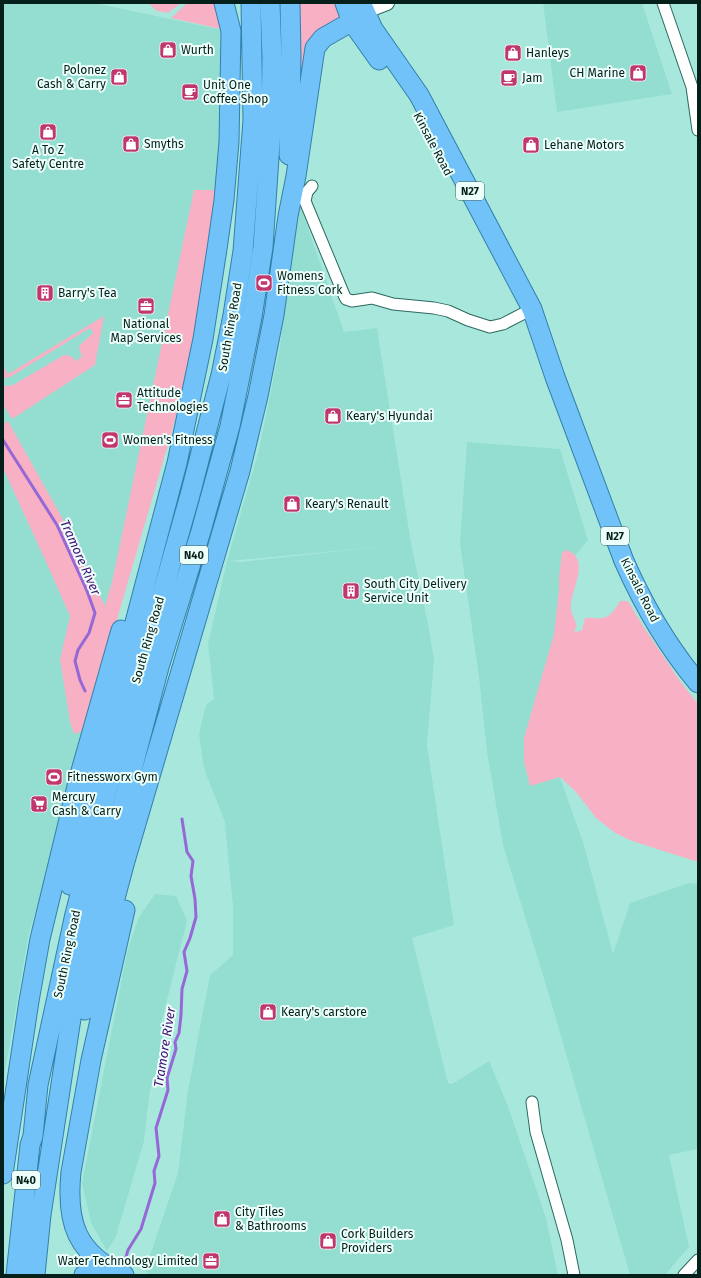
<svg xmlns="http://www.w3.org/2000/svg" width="701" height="1278" viewBox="0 0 701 1278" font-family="'Fira Sans',sans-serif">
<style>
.built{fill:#94ded1;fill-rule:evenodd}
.green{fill:#f8b1c4}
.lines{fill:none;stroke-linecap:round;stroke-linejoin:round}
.stream{stroke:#9667d6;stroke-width:3}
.minor-casing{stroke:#2a695f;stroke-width:13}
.tertiary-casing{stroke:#2a695f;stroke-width:16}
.trunk-casing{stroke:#347faa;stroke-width:21}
.minor{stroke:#fff;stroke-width:11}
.tertiary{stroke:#fff;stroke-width:14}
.trunk{stroke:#70c2f8;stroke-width:19}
.labels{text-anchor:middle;stroke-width:4;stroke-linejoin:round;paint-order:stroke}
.shield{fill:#ecfffb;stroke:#4a625e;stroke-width:1}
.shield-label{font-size:11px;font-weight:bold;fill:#051f1b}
.poi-label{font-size:12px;fill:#051f1b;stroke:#ecfffb;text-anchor:start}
.street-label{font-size:12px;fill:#051f1b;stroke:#ecfffb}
.water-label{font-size:13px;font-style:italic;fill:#440c74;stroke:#ecfffb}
</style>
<rect width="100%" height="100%" fill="#a8e8dc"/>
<path class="built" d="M3,3H94L223,30L222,129L218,190L63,820L29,933L3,1083Z
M543,3H642L672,94L557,112Z
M300,205L344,332L377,328L411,543L429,629L434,661L427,745L454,925L412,938L448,1083L452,1084L489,1061L508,1106L546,1218L558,1275H149L145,1270L178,1173L188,1090L210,975L233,955V905L230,878L225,822L206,774L203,763L199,734L204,712L207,704L214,699L208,644L227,561L259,449L279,351ZM377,547L241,562L229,561Z
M467,442L560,449L588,540L568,564L557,769L584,845L613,954L630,903L689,883L698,884V1149L669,1155L689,1247L665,1275H630L549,995L503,845L487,752L479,677L460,544Z
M155,894L176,896L187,921L162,1020V1061L150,1089L144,1141L116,1236L107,1251L91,1223L82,1183L127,952L139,917Z"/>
<path class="green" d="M148,3H181L168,13L157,11Z
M187,3H215L221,29L171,18Z
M295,3H334L340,19L329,23L322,28L300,116Z
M194,190H218L200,304L187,373L172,431L99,681L86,730L74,734L70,722L60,659L70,616L52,575L3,468V424L8,421L70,532L105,606L112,582Z
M104,316L95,365L12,419L3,405V386H5L13,385L64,355L71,356L76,361L82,356L79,349L80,345L93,333L90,328L10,377L6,378L3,377V366L8,374Z
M567,550C593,560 568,593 571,610C572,616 576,621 577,627L574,630L576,632L582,630L585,618C591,617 596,619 602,618C611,617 616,608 620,601H628L643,626L680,681L698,704V862L632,841L615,833L596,818L576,792L560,777L530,786L524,762V738L554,634L559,589V577L562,552Z"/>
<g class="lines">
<path class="stream" d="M3,440L57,525L87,591L95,613L89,633L78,650L75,661L80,680L85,691
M123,1267L128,1250L141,1229L155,1183L154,1171L159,1156L156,1128L168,1090L167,1078L176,1049L175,1042L179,1033L181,1015L182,989L187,971L184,952L190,938L196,917L195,899L191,876L193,861L187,852L182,819"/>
<defs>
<path id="minor" d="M663,3L692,87L698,130
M312,186L307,192L305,201L344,295L346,299L352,301L372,298L393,304L434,308L448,311L468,320L490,327L503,324L532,309
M532,1102L536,1132L567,1240L574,1275
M684,1275L698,1260"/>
<path id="tertiary" d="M365,14L374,8L387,3"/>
<path id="trunk" d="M345,3L352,22L379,60
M361,3L373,29L419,95L532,309L555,377L624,561C643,604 668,647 698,683
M289,155L291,56L290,3
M70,885L78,847L114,713L134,626L177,463L203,339L217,249L224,200L229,142L231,31L224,3
M85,1010L125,861L240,471L258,396L274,315L288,216L296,176L315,48L323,38L365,14
M3,1174L29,1001L40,939L79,778L121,630
M16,1275L30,1145L33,1136L38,1085L75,914L108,786L190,495L221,375L233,315L243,251L253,120L251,3
M35,1275L41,1215L72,1012L91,926L159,667L201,531L230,426L252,317L263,247L271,128L272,58L270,3
M84,1275H97
M124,1275C76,1254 66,1222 71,1172L91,1060L125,910"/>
</defs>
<use href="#minor" class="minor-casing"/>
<use href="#tertiary" class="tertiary-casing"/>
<use href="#trunk" class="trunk-casing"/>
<use href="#minor" class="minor"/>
<use href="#tertiary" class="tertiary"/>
<use href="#trunk" class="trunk"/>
</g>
<defs>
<symbol id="shop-square" viewBox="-11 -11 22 22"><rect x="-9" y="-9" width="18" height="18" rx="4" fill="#c1366c" stroke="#ecfffb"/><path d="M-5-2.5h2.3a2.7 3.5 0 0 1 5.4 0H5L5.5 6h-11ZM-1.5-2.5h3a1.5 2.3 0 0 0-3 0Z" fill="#fff"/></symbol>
<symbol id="cafe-square" viewBox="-11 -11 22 22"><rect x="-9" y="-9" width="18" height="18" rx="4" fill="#c1366c" stroke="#ecfffb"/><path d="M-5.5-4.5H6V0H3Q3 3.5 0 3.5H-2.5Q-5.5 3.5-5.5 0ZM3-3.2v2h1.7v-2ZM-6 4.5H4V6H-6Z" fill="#fff"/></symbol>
<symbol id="stadium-square" viewBox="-11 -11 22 22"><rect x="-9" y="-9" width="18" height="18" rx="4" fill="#c1366c" stroke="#ecfffb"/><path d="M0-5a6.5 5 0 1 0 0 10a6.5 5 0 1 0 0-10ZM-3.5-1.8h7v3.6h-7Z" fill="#fff"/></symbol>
<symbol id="building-square" viewBox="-11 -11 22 22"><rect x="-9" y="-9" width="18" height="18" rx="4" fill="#c1366c" stroke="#ecfffb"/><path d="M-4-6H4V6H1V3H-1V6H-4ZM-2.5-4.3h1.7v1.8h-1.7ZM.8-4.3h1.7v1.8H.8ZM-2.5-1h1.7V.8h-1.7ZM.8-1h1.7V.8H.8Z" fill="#fff"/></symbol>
<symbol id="office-square" viewBox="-11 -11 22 22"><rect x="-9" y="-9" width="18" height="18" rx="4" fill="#c1366c" stroke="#ecfffb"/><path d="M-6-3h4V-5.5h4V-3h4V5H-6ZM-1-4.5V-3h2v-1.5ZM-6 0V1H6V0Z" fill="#fff"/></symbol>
<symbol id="supermarket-square" viewBox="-11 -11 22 22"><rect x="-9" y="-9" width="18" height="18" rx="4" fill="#c1366c" stroke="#ecfffb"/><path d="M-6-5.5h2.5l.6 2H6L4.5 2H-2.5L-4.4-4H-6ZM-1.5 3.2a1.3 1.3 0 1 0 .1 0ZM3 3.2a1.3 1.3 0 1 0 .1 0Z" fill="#fff"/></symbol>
</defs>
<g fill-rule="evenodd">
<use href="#shop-square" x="158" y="40" width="20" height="20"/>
<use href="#shop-square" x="503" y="43" width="20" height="20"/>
<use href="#shop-square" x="628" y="63" width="20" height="20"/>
<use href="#shop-square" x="109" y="67" width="20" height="20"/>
<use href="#cafe-square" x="499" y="68" width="20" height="20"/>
<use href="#cafe-square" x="180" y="82" width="20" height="20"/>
<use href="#shop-square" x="38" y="122" width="20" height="20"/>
<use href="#shop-square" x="121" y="134" width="20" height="20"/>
<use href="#shop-square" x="521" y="135" width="20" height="20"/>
<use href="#stadium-square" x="254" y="273" width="20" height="20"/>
<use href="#building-square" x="35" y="283" width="20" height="20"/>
<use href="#office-square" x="136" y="296" width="20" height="20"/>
<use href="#office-square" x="114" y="390" width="20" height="20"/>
<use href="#shop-square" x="323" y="406" width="20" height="20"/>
<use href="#stadium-square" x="100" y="430" width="20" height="20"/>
<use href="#shop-square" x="282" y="494" width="20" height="20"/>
<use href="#building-square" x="341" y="581" width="20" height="20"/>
<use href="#stadium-square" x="44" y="767" width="20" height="20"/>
<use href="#supermarket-square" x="29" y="794" width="20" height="20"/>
<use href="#shop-square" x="258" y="1002" width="20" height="20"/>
<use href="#shop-square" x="212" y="1209" width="20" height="20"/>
<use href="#shop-square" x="318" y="1231" width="20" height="20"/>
<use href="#office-square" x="201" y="1251" width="20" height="20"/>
</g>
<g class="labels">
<g class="shield">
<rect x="456" y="182" width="28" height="18" rx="3"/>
<rect x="601" y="527" width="28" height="18" rx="3"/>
<rect x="180" y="546" width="28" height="18" rx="3"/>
<rect x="12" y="1171" width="28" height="18" rx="3"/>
</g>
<g class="shield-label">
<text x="470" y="195">N27</text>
<text x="615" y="540">N27</text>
<text x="194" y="559">N40</text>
<text x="26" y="1184">N40</text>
</g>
<g class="poi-label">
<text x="181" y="54">Wurth</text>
<text x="526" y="57">Hanleys</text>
<text x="106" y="74" text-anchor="end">Polonez<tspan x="106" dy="14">Cash &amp; Carry</tspan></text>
<text x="625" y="77" text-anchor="end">CH Marine</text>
<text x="522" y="82">Jam</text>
<text x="203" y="89">Unit One<tspan x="203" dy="14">Coffee Shop</tspan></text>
<text x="144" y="148">Smyths</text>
<text x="544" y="149">Lehane Motors</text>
<text x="48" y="154" text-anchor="middle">A To Z<tspan x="48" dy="14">Safety Centre</tspan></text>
<text x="277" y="280">Womens<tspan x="277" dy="14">Fitness Cork</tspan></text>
<text x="58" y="297">Barry's Tea</text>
<text x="146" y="328" text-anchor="middle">National<tspan x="146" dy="14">Map Services</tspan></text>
<text x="137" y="397">Attitude<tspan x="137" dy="14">Technologies</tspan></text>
<text x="346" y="420">Keary's Hyundai</text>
<text x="123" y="444">Women's Fitness</text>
<text x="305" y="508">Keary's Renault</text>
<text x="364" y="588">South City Delivery<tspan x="364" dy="14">Service Unit</tspan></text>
<text x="67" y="781">Fitnessworx Gym</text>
<text x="52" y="801">Mercury<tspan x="52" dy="14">Cash &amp; Carry</tspan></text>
<text x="281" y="1016">Keary's carstore</text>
<text x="235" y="1216">City Tiles<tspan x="235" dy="14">&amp; Bathrooms</tspan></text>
<text x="341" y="1238">Cork Builders<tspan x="341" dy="14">Providers</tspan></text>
<text x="198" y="1265" text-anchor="end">Water Technology Limited</text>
</g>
<g class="street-label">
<text transform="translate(433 144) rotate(62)" y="4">Kinsale Road</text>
<text transform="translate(230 327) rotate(-80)" y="4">South Ring Road</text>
<text transform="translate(640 590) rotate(63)" y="4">Kinsale Road</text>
<text transform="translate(148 640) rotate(-74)" y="4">South Ring Road</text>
<text transform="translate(67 954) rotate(-78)" y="4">South Ring Road</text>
</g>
<g class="water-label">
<text transform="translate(81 557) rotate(66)" y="5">Tramore River</text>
<text transform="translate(164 1047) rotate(-81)" y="5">Tramore River</text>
</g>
</g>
<rect width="701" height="1278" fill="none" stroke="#051f1b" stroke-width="8"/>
</svg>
